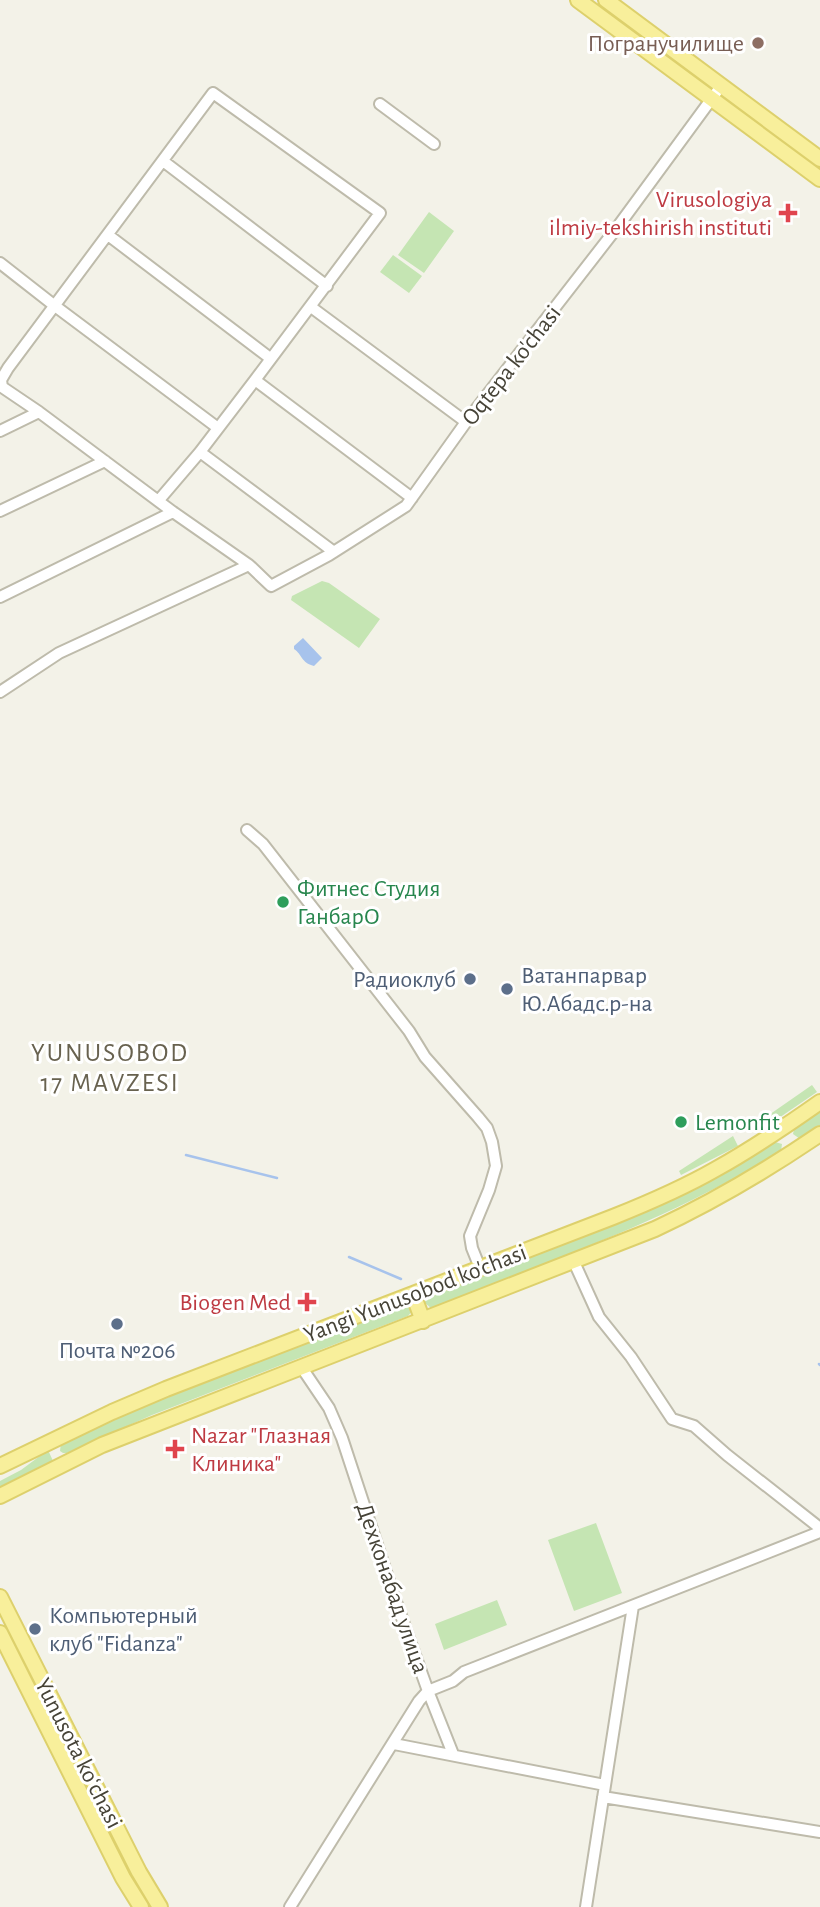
<svg xmlns="http://www.w3.org/2000/svg" width="820" height="1907" viewBox="0 0 820 1907" font-family="'Alegreya Sans',sans-serif">
<style>
.green{fill:#c5e5b3}
.water{fill:#a7c3ec}
.lines{fill:none;stroke-linecap:round;stroke-linejoin:round}
.stream{stroke:#a7c3ec;stroke-width:2.5}
.minor-casing{stroke:#bebbab;stroke-width:14}
.major-casing{stroke:#ddd06c;stroke-width:18}
.minor{stroke:#fff;stroke-width:10}
.major{stroke:#f8ef9b;stroke-width:14}
.education-dot{fill:#8d6e63;stroke:#fff;stroke-width:2.5}
.health-dot{fill:#e0444e;stroke:#fff;stroke-width:2.5}
.leisure-dot{fill:#2e9e5b;stroke:#fff;stroke-width:2.5}
.service-dot{fill:#5c6f8a;stroke:#fff;stroke-width:2.5}
.labels{text-anchor:middle;stroke-width:6;stroke-linejoin:round;paint-order:stroke}
.education-label{font-size:24px;fill:#785e54;stroke:#fff;text-anchor:end}
.health-label{font-size:24px;fill:#be3a42;stroke:#fff;text-anchor:end}
.street-label{font-size:24px;fill:#464337;stroke:#fff}
.leisure-label{font-size:24px;fill:#27864d;stroke:#fff;text-anchor:start}
.service-label{font-size:24px;fill:#4e5e75;stroke:#fff;text-anchor:start}
.neighbourhood-label{font-size:26px;letter-spacing:2px;fill:#68624f;stroke:#fff}
</style>
<rect width="100%" height="100%" fill="#f3f2e8"/>
<path class="green" d="M429,212L454,231L424,273L398,255Z
M393,255L422,276L409,293L380,272Z
M322,581L329,583L380,619L359,648L291,600L292,596Z
M812,1085L817,1092L757,1133L753,1126Z
M820,1111V1125L800,1139L793,1134L794,1129Z
M733,1136L738,1146L681,1175L679,1171Z
M775,1142L782,1144L781,1151C672,1219 550,1261 431,1308L425,1303L426,1297L649,1210L722,1174Z
M404,1305L411,1306L412,1311L408,1316L152,1415L67,1453H63L60,1451L61,1443L104,1422Z
M48,1450L53,1461L0,1488V1481L21,1470Z
M596,1523L622,1593L574,1611L548,1540Z
M497,1600L507,1625L444,1650L435,1624Z"/>
<path class="water" d="M303,638L322,658L314,666C301,663 302,654 294,649V646Z"/>
<g class="lines">
<path class="stream" d="M186,1155L277,1178
M349,1257L401,1279
M819,1364L820,1365"/>
<defs>
<path id="minor" d="M380,104L434,144
M163,161L327,286
M108,235L270,358
M0,263L55,306L218,428
M311,307L466,422
M255,380L412,498
M39,412L2,387L1,380L8,368L213,93L380,213L255,380L200,452L159,500
M0,431L39,412L173,512L249,565
M200,452L334,552
M0,511L105,461
M0,597L173,512
M0,692L59,653L249,565L271,586L329,555L406,506L466,422L619,225L721,86
M247,830L263,844L409,1031L425,1057L478,1117L487,1128L492,1142L496,1166L489,1190L470,1236L472,1248L480,1268
M574,1262L599,1317L631,1357L672,1419L694,1426L727,1455L820,1528
M302,1368L329,1408L342,1438L394,1596L428,1691L453,1754
M394,1744L605,1785
M603,1797L820,1832
M290,1907L419,1701L428,1691L453,1681L464,1672L820,1532
M586,1907L633,1606"/>
<path id="major" d="M578,0L820,179
M606,0L820,159
M413,1294L423,1321
M0,1466L112,1412L166,1389L613,1217C648,1203 683,1188 716,1169C752,1149 786,1126 820,1102
M0,1496L102,1445L655,1229C713,1202 767,1170 820,1134
M0,1597L139,1872L160,1907
M0,1633L123,1878L141,1907"/>
</defs>
<use href="#minor" class="minor-casing"/>
<use href="#major" class="major-casing"/>
<use href="#minor" class="minor"/>
<use href="#major" class="major"/>
</g>
<circle class="education-dot" cx="758" cy="43" r="7"/>
<g class="health-dot">
<path d="M784.5 202.5h7v7h7v7h-7v7h-7v-7h-7v-7h7z"/>
<path d="M303.5 1291.5h7v7h7v7h-7v7h-7v-7h-7v-7h7z"/>
<path d="M171.5 1438.5h7v7h7v7h-7v7h-7v-7h-7v-7h7z"/>
</g>
<g class="leisure-dot">
<circle cx="283" cy="902" r="7"/>
<circle cx="681" cy="1122" r="7"/>
</g>
<g class="service-dot">
<circle cx="470" cy="979" r="7"/>
<circle cx="507" cy="989" r="7"/>
<circle cx="117" cy="1324" r="7"/>
<circle cx="35" cy="1629" r="7"/>
</g>
<g class="labels">
<g class="education-label">
<text x="744" y="51">Погранучилище</text>
</g>
<g class="health-label">
<text x="772" y="207">Virusologiya<tspan x="772" dy="28">ilmiy-tekshirish instituti</tspan></text>
<text x="291" y="1310">Biogen Med</text>
<text x="191" y="1443" text-anchor="start">Nazar "Глазная<tspan x="191" dy="28">Клиника"</tspan></text>
</g>
<g class="street-label">
<text transform="translate(511 365) rotate(-52)" y="8">Oqtepa ko'chasi</text>
<text transform="translate(415 1293) rotate(-21)" y="8">Yangi Yunusobod ko'chasi</text>
<text transform="translate(393 1588) rotate(71)" y="8">Дехконабад улица</text>
<text transform="translate(79 1753) rotate(63)" y="8">Yunusota koʻchasi</text>
</g>
<g class="leisure-label">
<text x="297" y="896">Фитнес Студия<tspan x="297" dy="28">ГанбарО</tspan></text>
<text x="695" y="1130">Lemonfit</text>
</g>
<g class="service-label">
<text x="521" y="983">Ватанпарвар<tspan x="521" dy="28">Ю.Абадс.р-на</tspan></text>
<text x="456" y="987" text-anchor="end">Радиоклуб</text>
<text x="117" y="1358" text-anchor="middle">Почта №206</text>
<text x="49" y="1623">Компьютерный<tspan x="49" dy="28">клуб "Fidanza"</tspan></text>
</g>
<g class="neighbourhood-label">
<text x="110" y="1061">YUNUSOBOD<tspan x="110" dy="30">17 MAVZESI</tspan></text>
</g>
</g>
</svg>
